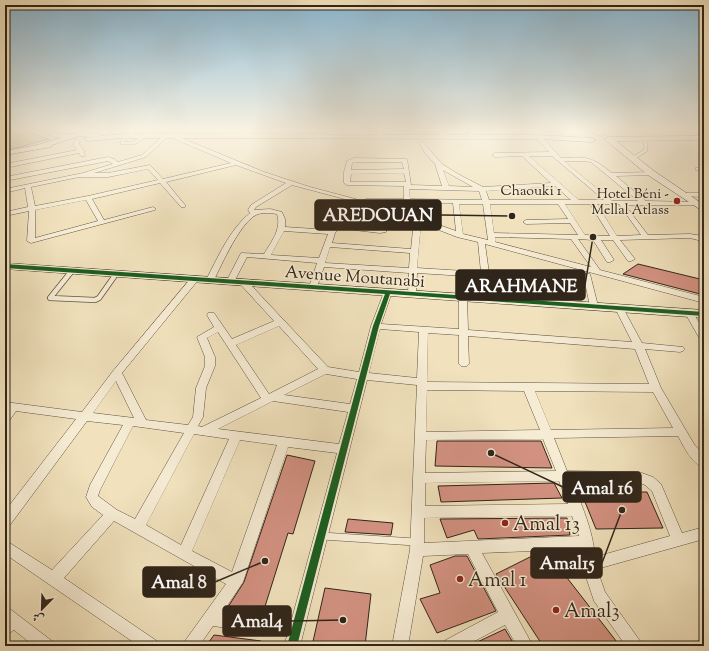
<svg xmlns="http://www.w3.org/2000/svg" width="709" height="651" viewBox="0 0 709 651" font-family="'Sorts Mill Goudy',Amiri,serif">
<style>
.green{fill:#b8c392;stroke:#747456}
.building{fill:#d39181;stroke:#30251a}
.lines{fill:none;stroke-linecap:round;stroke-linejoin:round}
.lane-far3-casing{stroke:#605443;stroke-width:4}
.lane-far2-casing{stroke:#605443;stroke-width:4.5}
.lane-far1-casing{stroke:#605443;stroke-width:6}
.lane-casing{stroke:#605443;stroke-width:8}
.street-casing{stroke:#605443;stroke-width:1}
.secondary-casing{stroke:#30251a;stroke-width:1}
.lane-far3{stroke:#f6ecd4;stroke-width:3}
.lane-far2{stroke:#f6ecd4;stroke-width:3.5}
.lane-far1{stroke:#f6ecd4;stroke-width:4.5}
.lane{stroke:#f6ecd4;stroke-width:7}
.street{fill:#f6ecd4;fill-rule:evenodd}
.secondary{fill:#f6ecd4;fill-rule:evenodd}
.cycleway-casing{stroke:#f6ecd4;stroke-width:2}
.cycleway{fill:#1b5e20;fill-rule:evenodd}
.poi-dot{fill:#8f2418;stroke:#f6ecd4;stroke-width:1.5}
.labels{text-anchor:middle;stroke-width:3;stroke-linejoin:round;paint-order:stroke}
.far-street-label{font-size:14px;fill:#30251a;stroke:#f6ecd4}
.far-poi-label{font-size:14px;fill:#30251a;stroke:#f6ecd4;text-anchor:end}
.street-label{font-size:17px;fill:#30251a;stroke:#f6ecd4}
.near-poi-label{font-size:20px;fill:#30251a;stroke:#f6ecd4;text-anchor:start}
.leader{fill:none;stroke:#30251a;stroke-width:1.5}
.callout-dot{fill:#30251a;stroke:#f6ecd4;stroke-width:1.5}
.callout{fill:#30251a;stroke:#30251a;stroke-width:1.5}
.callout-label{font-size:18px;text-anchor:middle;font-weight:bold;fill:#fff}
</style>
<rect width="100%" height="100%" fill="#f1e2bd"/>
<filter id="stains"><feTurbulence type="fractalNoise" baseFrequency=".005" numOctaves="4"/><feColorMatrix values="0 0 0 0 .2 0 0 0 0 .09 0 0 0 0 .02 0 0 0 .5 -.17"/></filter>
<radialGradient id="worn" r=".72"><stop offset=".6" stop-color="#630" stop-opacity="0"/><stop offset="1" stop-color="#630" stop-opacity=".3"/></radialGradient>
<path class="green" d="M5,130H22L49,139L5,151Z"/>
<path class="building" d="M638,264L704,280V295L623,274Z
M437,441H541L552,468L435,466Z
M287,455L315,461L293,534L288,533L262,616L226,610L244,582Z
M554,483L562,498L441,502L438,486Z
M581,492H647L663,528L596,529Z
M567,518L570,535L478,539L474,530L447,538L440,519Z
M348,519L393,523L391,535L345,532Z
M540,552H547L620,646H543L496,574Z
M455,556H467L496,611L437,633L420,599L440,593L430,565Z
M325,588L371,594L365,646H312Z
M505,629L515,646H468L471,645Z
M214,635L261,641V646H206Z"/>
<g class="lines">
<defs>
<path id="lane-far3" d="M138,130L125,136L122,143H134L144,136
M155,130L169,131
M66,133L75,130
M632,159L646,150L645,139
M697,169H704"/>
<path id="lane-far2" d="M71,273L72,271"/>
<path id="lane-far1" d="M71,272L50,298L95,300L99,298L116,274"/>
<path id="lane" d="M322,536L415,542"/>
<path id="street" d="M37,130C42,129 70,135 74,137C66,141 45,135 37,130Z
M245,130H250L245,138H241L240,137Z
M318,130H323L320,137L317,139L314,137Z
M378,130H383L382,138L379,140L376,138Z
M416,130H441L448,137L443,138L439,132H419Z
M467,130H472L474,138H470Z
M165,134L167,135V137L146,157L94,173H108L150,165L163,179L231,163L170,137V135L172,134L264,172L310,187L359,200L356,202L292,185L256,207L254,210L270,209L282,212L285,219V227L330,230L352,207L354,206L357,208L335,233L332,243L411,249L414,220L391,215L386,232L380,233L354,230V228L356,227L380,229L385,214L363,208V206L420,218L456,231L453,203L364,202V200L366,199H404V186L347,185L344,183V172L347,161L354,158L407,159L411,185L442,186L435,164L425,153L419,143L422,141L442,164L458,174L483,187L551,183L522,156L495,157L492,155L495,153L549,152L536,137L541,136L561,158C588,157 590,156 612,173L653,172V174L651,175L616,176L646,201L698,202L699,203L696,205H625L648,235L690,234L703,236L704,238V244L698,240L690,238L620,240L635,259L631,261H628L613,240H601L614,260L610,262H607L593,240L578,239L600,270L704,297V303L485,244L489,273L584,278V274H590L598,306L594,309L590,306L585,283L489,277L490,299L486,302L482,299L481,277L417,273L416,294L412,297L408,294L409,273L324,267L317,287L313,289L309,287L317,263L247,257L233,284H227L226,282L241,253L264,254C271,242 282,229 277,214C270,213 262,212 256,215C240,223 222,264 214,280L213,282H207L206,280C218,257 230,229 250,213L248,210L251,205L286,183L236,165L166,182L185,205V207H181L160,183L92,199L104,220L153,207L156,209L155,210L31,243L27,241L29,211L5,216V212L28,207L25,188L5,193V189L83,173L113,164L108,161L5,181V177L108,157L114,159L118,162L142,155ZM529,156H552L604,200H579ZM564,161H583L591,162L638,201H612ZM355,162H402L404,169L351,170L352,163ZM148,169L158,180L88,196L35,206L31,187L79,177H108ZM443,170L473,187L449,186ZM404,173L406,182H350L351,174ZM555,186L571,200H489L486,191ZM409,189L479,191L482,200L410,199ZM86,200L98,221L35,238V210ZM459,204H483L488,240L463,234ZM490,204H558L568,219L526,220L523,222L526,224L570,223L578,235L494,233ZM565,204H590L610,236L585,235ZM597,204H619L641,235L617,236ZM421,223L457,237L478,242L481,272L417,268ZM284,231L328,234L319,258L271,255ZM495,237L571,239L591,267L495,242ZM330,247L410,253L409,268L325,263Z
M77,139L80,141L79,144L84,151L85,156H81L79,153L5,168V164L77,150L73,144L75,140Z
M683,193H704V197L681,196L680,195Z
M192,277H195L199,279L122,373L146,420L188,425L193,417L196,388L205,366V357L197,337L214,327L207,315L208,313H214L232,339L274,321L241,285L240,283L241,281H247L328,367L359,372L371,326L384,292L388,290L392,292L381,324L459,329V297L463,294L467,297L468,330L632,342L615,308L619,305L623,308L642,343L683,347L685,349L683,351L680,352L645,349L661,388L694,444L704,455V468C692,464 684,447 678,436L554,438L567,471L639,472L653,477L661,484L682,533L704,527V539L597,569L605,592L640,641L643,646H626L594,601L582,565L581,549L482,553L533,646H517L505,625L465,646H441L444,641L498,612L468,554L423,556L408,646H392L410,550L417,385L367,380L300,646H284L287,636L213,626L199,646H182L185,641L226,584L114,521L64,578L157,641L160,646H139L5,554V540L52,570L103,515L92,507L86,497L90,485L123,425L87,421L10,525L5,527V511L76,419L16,411L9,421L5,422V402L82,412L113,371ZM279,326L318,369L269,394L236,345ZM380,329L419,332L417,378L369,373ZM218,332L261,398L202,427L198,426L203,417L206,388L215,366V357L207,338ZM428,333L459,335V364L461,366H467L469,364L468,336L635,349L649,384L427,382ZM326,374L357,379L350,404L284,395ZM116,381L134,418L93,413ZM427,390L524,391L540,430L426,432ZM535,391L653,392L673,428L551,430ZM273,401L348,412L339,444L218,429ZM133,426L184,433L135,519L117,510L98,496L100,490ZM194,434L229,439L181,545L146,525ZM543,439L556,471L425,473L426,440ZM240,440L277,445L232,572L192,551ZM288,447L337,453L291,622L223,612L243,582ZM559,481L568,504L425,506V483ZM572,481L638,482L645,485L652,491L670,536L595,557C593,530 582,506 572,481ZM572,516L579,536L424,543V518Z
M689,310L692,311L704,331V342L701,341L685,313Z
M5,607L10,609L52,641L55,646H34L14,630L5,636Z
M704,637V646H695L698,641Z"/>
<path id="secondary" d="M591,130H599L605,134L601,136L591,132Z
M79,132L98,133L101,136L122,134L539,135L592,138L596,140L592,142L539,139L122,138L88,141L84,139L88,137L79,136L52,145L51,147L5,155V151L37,145Z
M704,136V140L616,141L654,171L704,205V212L648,175L604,139L608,137Z
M5,263L704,310V318L5,269Z"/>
</defs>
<use href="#lane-far3" class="lane-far3-casing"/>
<use href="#lane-far2" class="lane-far2-casing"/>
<use href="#lane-far1" class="lane-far1-casing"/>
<use href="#lane" class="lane-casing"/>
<use href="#street" class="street-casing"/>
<use href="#secondary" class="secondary-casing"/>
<use href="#lane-far3" class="lane-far3"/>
<use href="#lane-far2" class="lane-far2"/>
<use href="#lane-far1" class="lane-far1"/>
<use href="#lane" class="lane"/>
<use href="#street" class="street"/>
<use href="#secondary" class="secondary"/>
<defs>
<path id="cycleway" d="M5,264L704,312V316L390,294L379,326L297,646H287L373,326L385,294L5,268Z"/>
</defs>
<use href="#cycleway" class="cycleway-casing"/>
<use href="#cycleway" class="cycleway"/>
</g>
<linearGradient id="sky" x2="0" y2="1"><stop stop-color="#89b8d4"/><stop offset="0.59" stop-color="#f9f2e1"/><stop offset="1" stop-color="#f9f2e1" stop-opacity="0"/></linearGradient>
<rect width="709" height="221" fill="url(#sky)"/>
<g class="poi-dot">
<circle cx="677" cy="201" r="4"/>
<circle cx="505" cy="523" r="4"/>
<circle cx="460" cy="579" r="4"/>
<circle cx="556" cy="610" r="4"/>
</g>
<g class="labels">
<g class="far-street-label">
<text x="531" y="195">Chaouki 1</text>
</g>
<g class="far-poi-label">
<text x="669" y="198">Hotel Béni -<tspan x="669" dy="16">Mellal Atlass</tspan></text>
</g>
<g class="street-label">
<text transform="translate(355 276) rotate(4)" y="6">Avenue Moutanabi</text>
</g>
<g class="near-poi-label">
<text x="513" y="530">Amal 13</text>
<text x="468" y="586">Amal 1</text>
<text x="564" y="617">Amal3</text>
</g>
</g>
<path class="leader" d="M512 216L441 215M593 237L585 285M491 453L563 487M622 510L602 563M265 561L215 582M343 620L291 621"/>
<g class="callout-dot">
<circle cx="512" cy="216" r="4"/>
<circle cx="593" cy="237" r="4"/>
<circle cx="491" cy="453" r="4"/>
<circle cx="622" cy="510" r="4"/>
<circle cx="265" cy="561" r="4"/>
<circle cx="343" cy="620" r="4"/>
</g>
<g class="callout">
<rect x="315" y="200" width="126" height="30" rx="4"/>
<rect x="456" y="270" width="129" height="30" rx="4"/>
<rect x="563" y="472" width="78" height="30" rx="4"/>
<rect x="531" y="548" width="71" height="30" rx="4"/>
<rect x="143" y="567" width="72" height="30" rx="4"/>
<rect x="223" y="606" width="68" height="30" rx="4"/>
</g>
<g class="callout-label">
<text x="378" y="221">AREDOUAN</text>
<text x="521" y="292">ARAHMANE</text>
<text x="602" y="494">Amal 16</text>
<text x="567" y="569">Amal15</text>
<text x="179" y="588">Amal 8</text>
<text x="257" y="627">Amal4</text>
</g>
<rect width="709" height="651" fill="none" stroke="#f1e2bd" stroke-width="20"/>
<rect x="6" y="6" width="697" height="639" fill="none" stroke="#30251a" stroke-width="2"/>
<rect x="10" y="10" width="689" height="631" fill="none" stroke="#30251a"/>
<g transform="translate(42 609) rotate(203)" stroke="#f6ecd4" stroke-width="3" paint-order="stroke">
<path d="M0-3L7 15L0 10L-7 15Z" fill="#30251a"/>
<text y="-6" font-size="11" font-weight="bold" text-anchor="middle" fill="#30251a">ش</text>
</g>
<rect width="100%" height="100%" filter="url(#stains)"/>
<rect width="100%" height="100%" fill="url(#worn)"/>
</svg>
